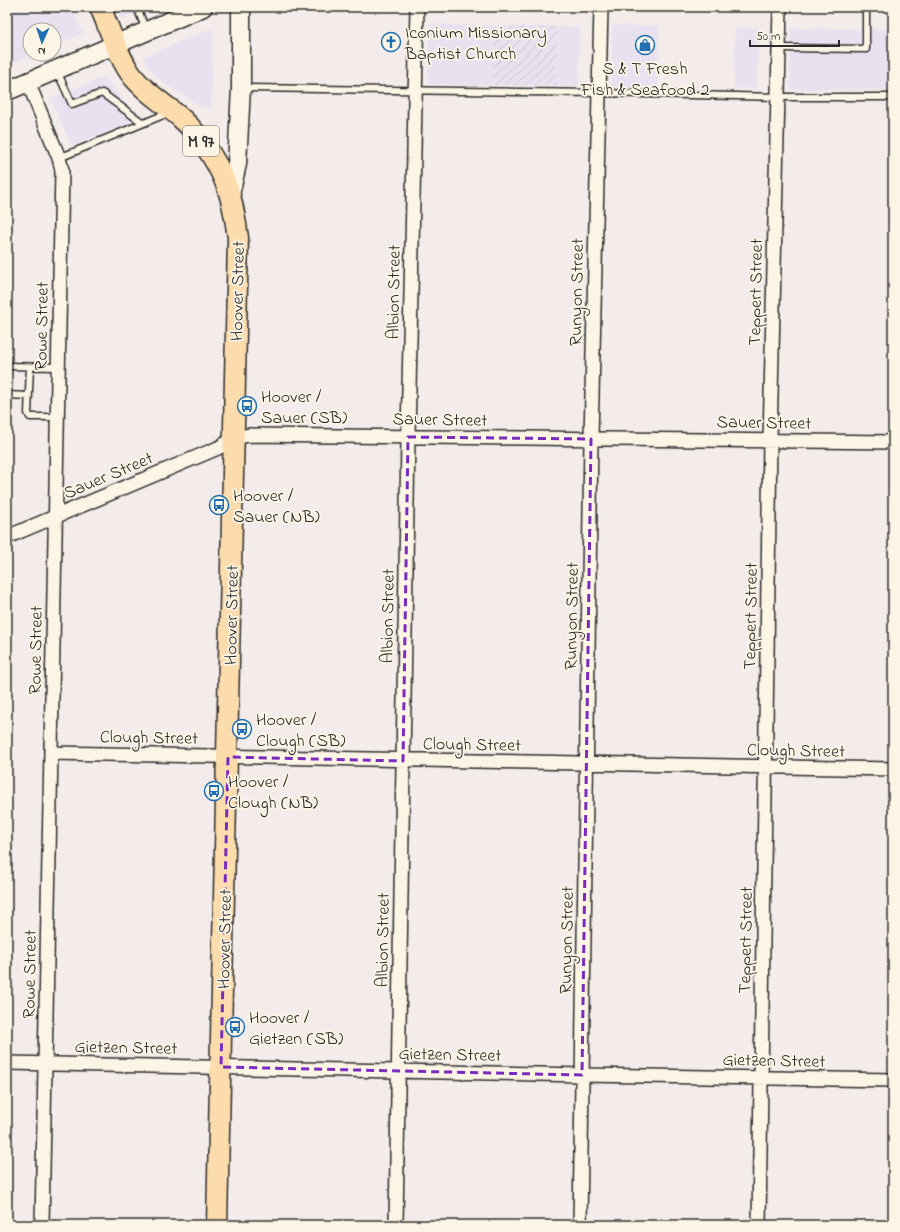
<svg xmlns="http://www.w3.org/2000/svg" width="900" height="1232" viewBox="0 0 900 1232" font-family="'Indie Flower',sans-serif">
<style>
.built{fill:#e8e2f0}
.industrial{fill:url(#industrial-furrows)}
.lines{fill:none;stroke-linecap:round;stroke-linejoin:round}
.lane-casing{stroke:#2b2b2b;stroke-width:9}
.street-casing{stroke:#2b2b2b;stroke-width:16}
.secondary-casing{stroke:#2b2b2b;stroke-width:21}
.primary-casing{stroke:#2b2b2b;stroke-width:23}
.lane{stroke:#fcf5e5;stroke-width:6}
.street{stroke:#fcf5e5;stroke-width:13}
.secondary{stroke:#fcf5e5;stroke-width:18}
.primary{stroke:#fcdcac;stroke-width:20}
.marked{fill:none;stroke:#7b2cbf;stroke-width:3;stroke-dasharray:8 5;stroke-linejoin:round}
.labels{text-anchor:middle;stroke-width:3.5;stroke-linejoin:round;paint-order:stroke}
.shield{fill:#fcf5e5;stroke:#6a6863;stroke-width:1}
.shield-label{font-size:17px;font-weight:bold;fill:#2b2b2b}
.poi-label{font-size:18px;fill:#2b2b2b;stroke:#fcf5e5;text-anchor:start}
.street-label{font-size:18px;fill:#2b2b2b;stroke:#fcf5e5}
</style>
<defs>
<pattern id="industrial-furrows" width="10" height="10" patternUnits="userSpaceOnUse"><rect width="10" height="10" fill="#e8e2f0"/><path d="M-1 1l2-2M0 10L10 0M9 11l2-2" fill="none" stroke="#c7c2ce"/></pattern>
</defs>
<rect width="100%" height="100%" fill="#f3ecea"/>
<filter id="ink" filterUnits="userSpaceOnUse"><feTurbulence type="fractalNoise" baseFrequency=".025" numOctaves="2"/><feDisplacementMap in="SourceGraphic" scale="8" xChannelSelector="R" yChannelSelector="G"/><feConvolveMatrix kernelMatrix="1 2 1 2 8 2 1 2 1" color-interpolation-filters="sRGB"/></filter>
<g filter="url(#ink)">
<path class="built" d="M7,7H72L83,34L54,46V30H30V54H35L14,63L7,47Z
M117,7H149L122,18Z
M429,24L494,26L493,85L428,84Z
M612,25L659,26L658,89L611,87Z
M558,27H580L579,86H557Z
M213,28L211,109L198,105L168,86L157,77L147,65L144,57Z
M735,28H759L757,88H734Z
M791,28L893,29V90L790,89Z
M105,77L124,103L144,117L72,146L50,98Z"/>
<path class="industrial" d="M494,26L558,27L557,86L493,85Z"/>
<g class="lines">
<defs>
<path id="lane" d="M134,7L138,10L145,7
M138,10L146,30
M104,12L118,7
M779,48L866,49V7
M57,71L72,104L102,93L143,123
M242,88L599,93L778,97H893
M59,158L168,113
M7,366L58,367
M30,367L28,413L30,417H57
M7,395L29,396"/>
<path id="street" d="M28,82L59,158L62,170L42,1225
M7,537L218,448L235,438L249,435L893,442
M51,753L893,769
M7,1063L582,1075L893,1080
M396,1225L408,437L417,7
M580,1225L591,439L601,7
M759,1225L770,440L780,7"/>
<path id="secondary" d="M7,91L203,7
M230,195L237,164L241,88V7"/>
<path id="primary" d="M100,7C109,27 120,62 134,78C148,95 167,105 182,119C202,137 223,170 230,196C234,209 236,224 238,238L217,1225"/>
</defs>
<use href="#lane" class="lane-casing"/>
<use href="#street" class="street-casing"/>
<use href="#secondary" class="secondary-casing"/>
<use href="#primary" class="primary-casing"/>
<use href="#lane" class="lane"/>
<use href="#street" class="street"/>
<use href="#secondary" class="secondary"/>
<use href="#primary" class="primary"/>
</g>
</g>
<path class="marked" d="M408,437L591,439L582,1075L221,1067L228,757L403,761Z"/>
<defs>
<symbol id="church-ring" viewBox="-11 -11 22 22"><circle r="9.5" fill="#fcf5e5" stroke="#1f6fb2" stroke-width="1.5"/><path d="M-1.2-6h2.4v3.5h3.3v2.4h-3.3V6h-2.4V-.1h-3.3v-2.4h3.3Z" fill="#1f6fb2"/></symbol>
<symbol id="shop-ring" viewBox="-11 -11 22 22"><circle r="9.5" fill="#fcf5e5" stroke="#1f6fb2" stroke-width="1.5"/><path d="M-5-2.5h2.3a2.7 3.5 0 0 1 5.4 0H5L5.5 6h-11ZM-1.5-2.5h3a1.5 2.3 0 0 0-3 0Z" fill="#1f6fb2"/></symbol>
<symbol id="bus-ring" viewBox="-11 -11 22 22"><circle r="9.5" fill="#fcf5e5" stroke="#1f6fb2" stroke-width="1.5"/><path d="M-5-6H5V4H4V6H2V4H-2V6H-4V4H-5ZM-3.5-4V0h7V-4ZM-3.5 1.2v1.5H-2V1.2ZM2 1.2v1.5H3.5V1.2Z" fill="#1f6fb2"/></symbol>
</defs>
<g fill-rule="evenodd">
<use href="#church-ring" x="380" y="31" width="22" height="22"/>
<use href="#shop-ring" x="634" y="34" width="22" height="22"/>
<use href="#bus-ring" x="236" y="395" width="22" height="22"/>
<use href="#bus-ring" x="208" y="494" width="22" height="22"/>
<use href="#bus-ring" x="231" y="718" width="22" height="22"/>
<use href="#bus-ring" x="203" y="780" width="22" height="22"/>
<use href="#bus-ring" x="224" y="1016" width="22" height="22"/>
</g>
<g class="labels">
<rect class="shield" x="183" y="126" width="36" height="30" rx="3"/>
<g class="shield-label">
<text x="201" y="147">M 97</text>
</g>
<g class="poi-label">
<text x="405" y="38">Iconium Missionary<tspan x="405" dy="21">Baptist Church</tspan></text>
<text x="645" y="74" text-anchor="middle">S &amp; T Fresh<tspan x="645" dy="21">Fish &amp; Seafood 2</tspan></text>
<text x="261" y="402">Hoover /<tspan x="261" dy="21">Sauer (SB)</tspan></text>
<text x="233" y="501">Hoover /<tspan x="233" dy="21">Sauer (NB)</tspan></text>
<text x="256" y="725">Hoover /<tspan x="256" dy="21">Clough (SB)</tspan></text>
<text x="228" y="787">Hoover /<tspan x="228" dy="21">Clough (NB)</tspan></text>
<text x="249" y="1023">Hoover /<tspan x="249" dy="21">Gietzen (SB)</tspan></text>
</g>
<g class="street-label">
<text transform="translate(237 291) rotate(-89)" y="6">Hoover Street</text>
<text transform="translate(393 292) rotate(-89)" y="6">Albion Street</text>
<text transform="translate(576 292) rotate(-89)" y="6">Runyon Street</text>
<text transform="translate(755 292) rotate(-89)" y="6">Teppert Street</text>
<text transform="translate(41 326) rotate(-89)" y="6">Rowe Street</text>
<text transform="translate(440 419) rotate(1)" y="6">Sauer Street</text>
<text transform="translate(764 422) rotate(1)" y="6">Sauer Street</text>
<text transform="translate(108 475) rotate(-23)" y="6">Sauer Street</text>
<text transform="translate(231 615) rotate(-89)" y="6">Hoover Street</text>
<text transform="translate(387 616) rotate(-89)" y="6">Albion Street</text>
<text transform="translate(571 616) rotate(-89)" y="6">Runyon Street</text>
<text transform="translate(750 616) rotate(-89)" y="6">Teppert Street</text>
<text transform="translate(35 650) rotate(-89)" y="6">Rowe Street</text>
<text transform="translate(149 737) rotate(1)" y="6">Clough Street</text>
<text transform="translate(472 744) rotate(1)" y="6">Clough Street</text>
<text transform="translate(796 750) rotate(1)" y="6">Clough Street</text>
<text transform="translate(224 939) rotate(-89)" y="6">Hoover Street</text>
<text transform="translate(382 940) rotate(-89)" y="6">Albion Street</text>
<text transform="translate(566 940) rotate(-89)" y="6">Runyon Street</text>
<text transform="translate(745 940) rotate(-89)" y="6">Teppert Street</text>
<text transform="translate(29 974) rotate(-89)" y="6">Rowe Street</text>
<text transform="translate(126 1047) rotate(1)" y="6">Gietzen Street</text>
<text transform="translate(450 1054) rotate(1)" y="6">Gietzen Street</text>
<text transform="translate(774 1060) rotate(1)" y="6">Gietzen Street</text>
</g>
</g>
<rect width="900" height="1232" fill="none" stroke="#fcf5e5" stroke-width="24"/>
<rect x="12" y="12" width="876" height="1208" fill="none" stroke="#2b2b2b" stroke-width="1.5" filter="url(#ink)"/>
<g transform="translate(42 42) rotate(183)"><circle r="19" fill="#fcf5e5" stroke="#a8a49b"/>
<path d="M0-3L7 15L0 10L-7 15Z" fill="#1f6fb2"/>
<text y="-6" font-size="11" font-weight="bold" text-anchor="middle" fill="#2b2b2b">N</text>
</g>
<path d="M750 40v6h89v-6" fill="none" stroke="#2b2b2b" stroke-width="2"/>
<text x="756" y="40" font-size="12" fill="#2b2b2b" stroke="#fcf5e5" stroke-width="3" paint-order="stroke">50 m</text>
</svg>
